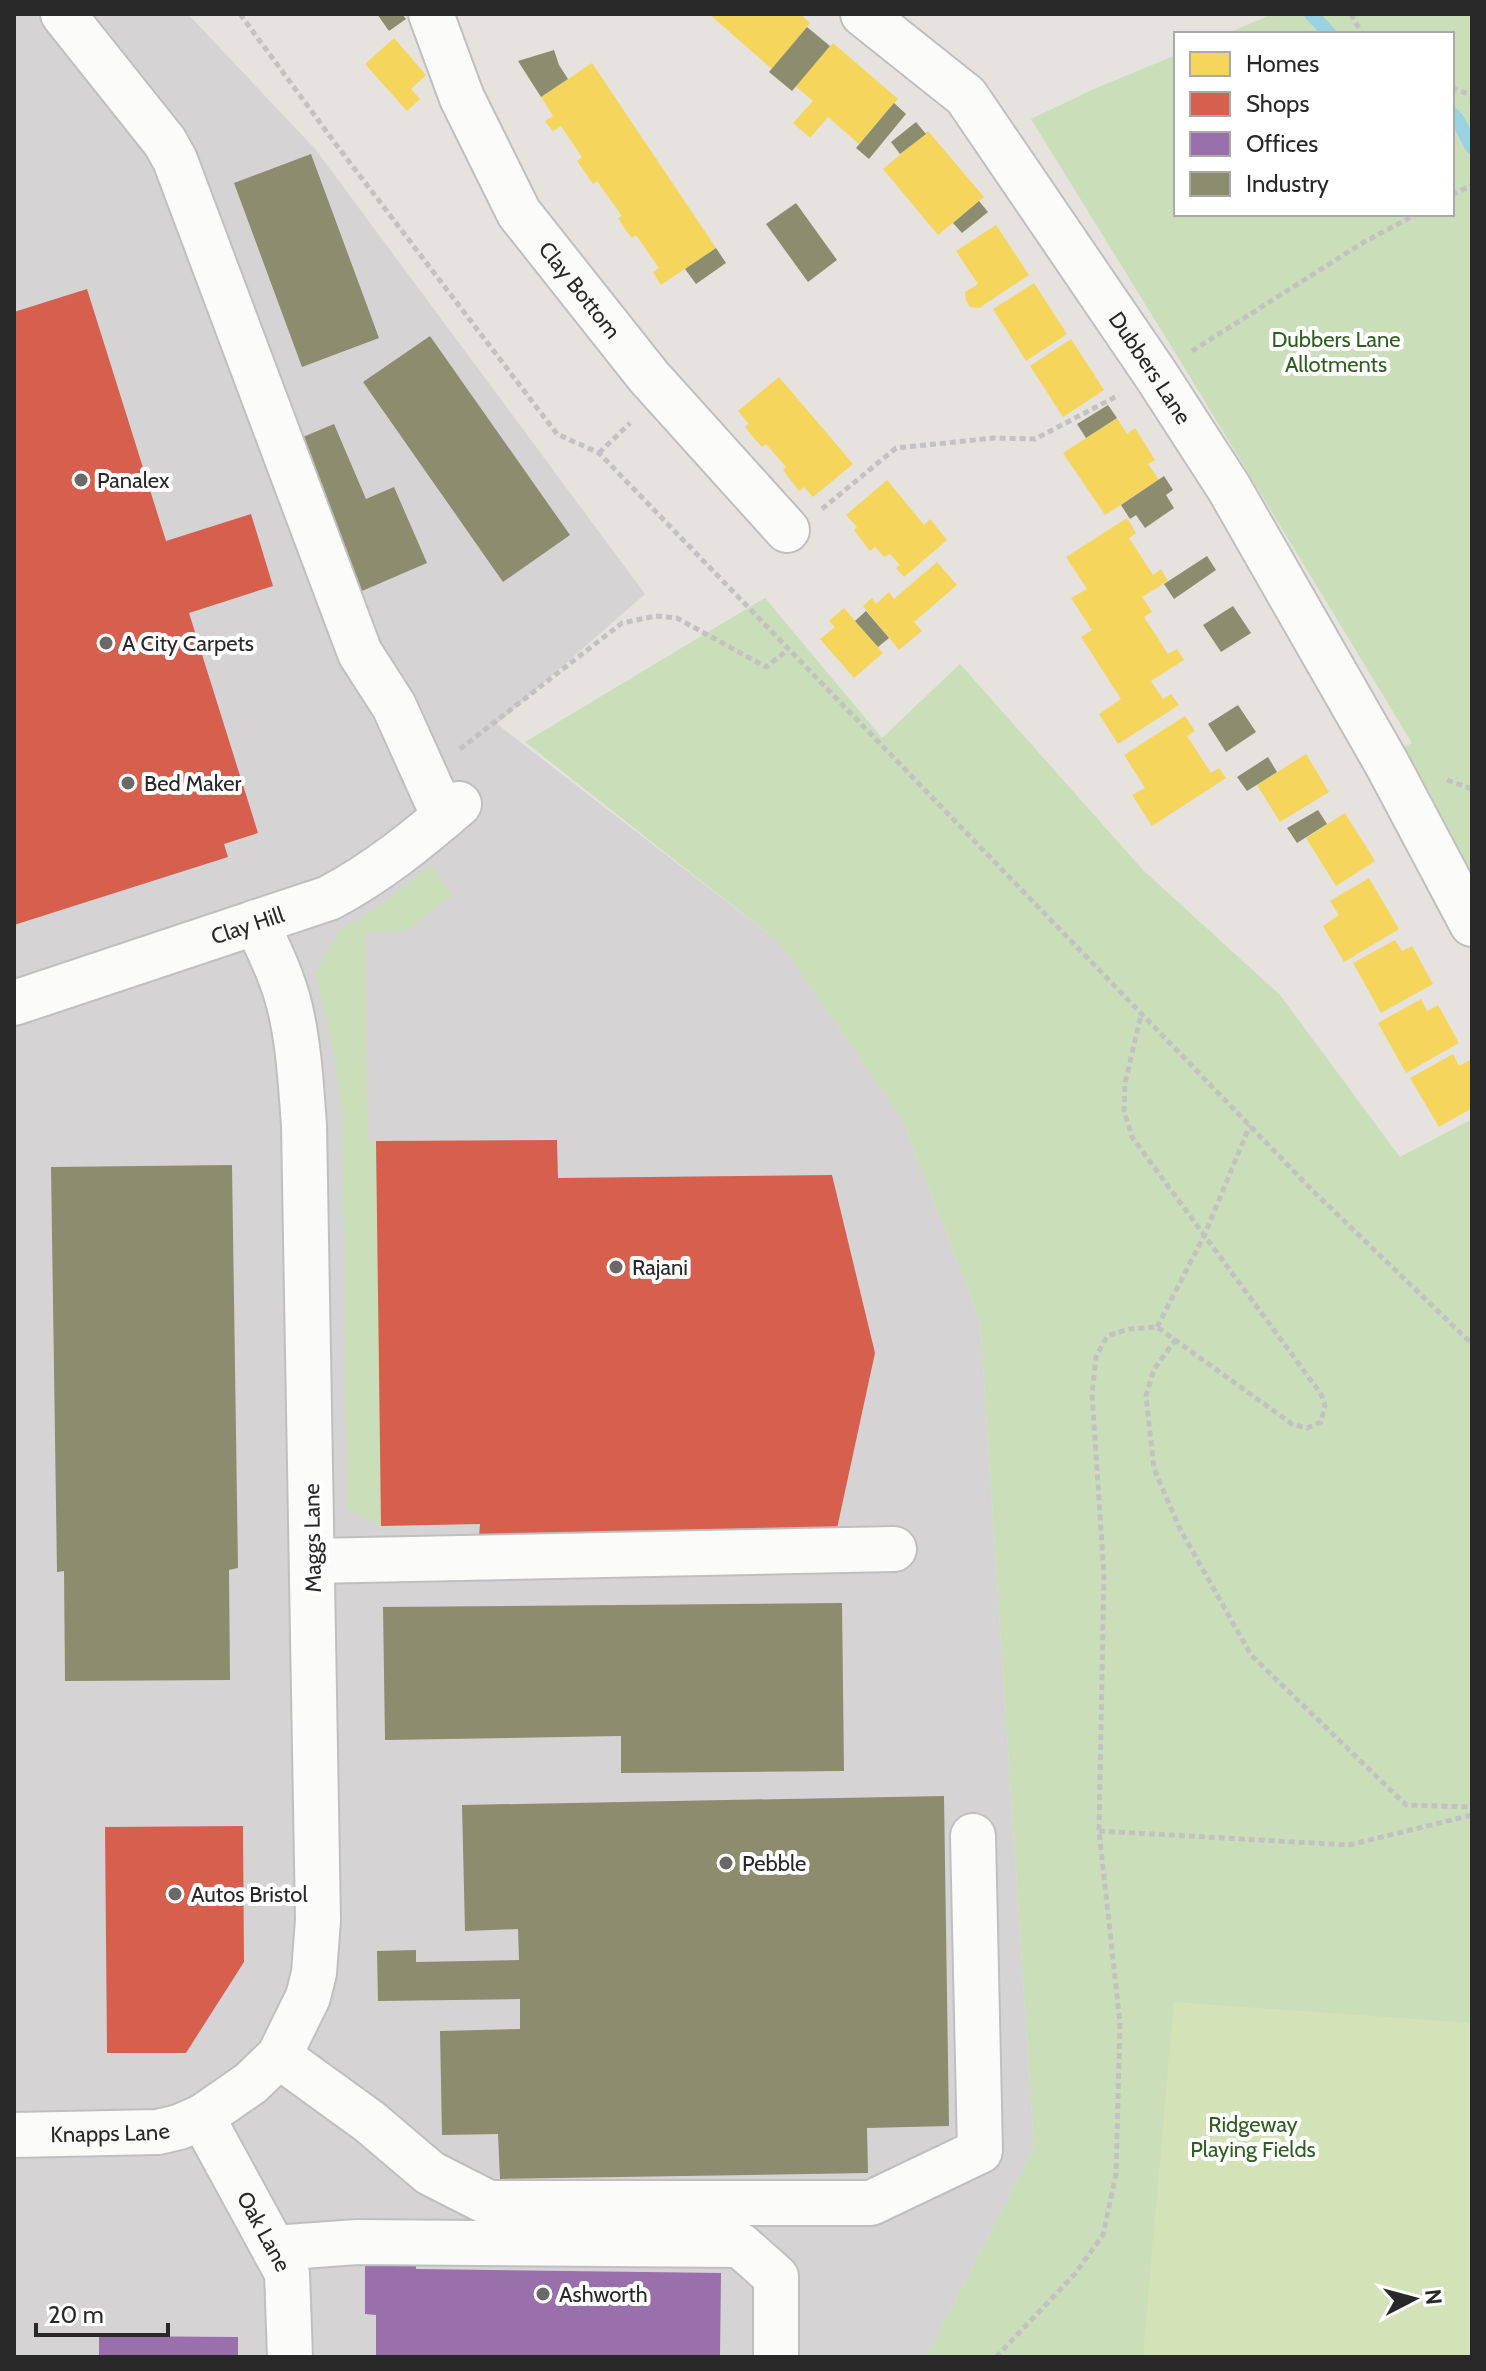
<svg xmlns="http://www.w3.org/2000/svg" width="1486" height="2371" viewBox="0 0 1486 2371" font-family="Cabin,sans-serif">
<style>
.industrial{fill:#d6d3d5}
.green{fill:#cbdeba}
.pitch{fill:#d4e2b8}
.homes{fill:#f6d55c}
.shops{fill:#d6604d}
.offices{fill:#9970ab}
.industry{fill:#8c8c6e}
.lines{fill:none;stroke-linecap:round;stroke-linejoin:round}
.stream{stroke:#99d2e1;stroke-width:14}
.minor-casing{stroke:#c0bfbf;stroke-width:48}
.path{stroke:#c3c2c2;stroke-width:5;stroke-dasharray:6 4;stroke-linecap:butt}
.minor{stroke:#fbfbfa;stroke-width:44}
.poi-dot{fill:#6a6968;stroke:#fff;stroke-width:3}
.labels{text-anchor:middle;stroke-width:8;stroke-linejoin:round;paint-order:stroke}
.street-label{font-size:22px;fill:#282828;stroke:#fff}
.park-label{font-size:22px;fill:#305e20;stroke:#fff}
.poi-label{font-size:22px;fill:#282828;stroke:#fff;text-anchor:start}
</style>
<rect width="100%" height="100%" fill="#e6e2de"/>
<path class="industrial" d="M14,14H188L316,150L645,594L497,724L780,943L902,1119L980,1320L1034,2148L926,2357H14Z"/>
<path class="green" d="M1273,14H1472V893L1395,752L1412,743L1179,359L1031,119L1094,89L1176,55V214H1452V34H1225Z
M765,598L882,738L960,664L1143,870L1280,995L1400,1157L1472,1119V2357H926L1034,2148L980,1320L902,1119L780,943L525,742Z
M430,865L453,895L404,932L366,933L368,1141H376L381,1526L347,1509L342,1113C337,1065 327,1019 315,973L339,931L381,905Z"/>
<path class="pitch" d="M1174,2002L1472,2023V2357H1143Z"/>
<path class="homes" d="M709,14H800L810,23L772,69Z
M394,38L426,75L411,89L420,99L407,111L365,64Z
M833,43L898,99L859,144L828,117L810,138L793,123L813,101L795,86Z
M592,63L716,248L661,285L653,272L659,268L636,235L632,238L627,232L618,218L622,216L597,181L593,184L577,161L582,157L561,126L553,131L545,121L553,116L541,97Z
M928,131L984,197L938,235L883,169Z
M996,225L1029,275L979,308L970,307L966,300L965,292L978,284L956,251Z
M1034,283L1067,334L1026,361L993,309Z
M1071,339L1104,390L1063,417L1030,366Z
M779,377L853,464L813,497L804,487L799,491L783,470L786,467L766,444L762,447L752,436L745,427L749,424L738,411Z
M1117,418L1127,434L1135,428L1155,460L1148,464L1159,480L1105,515L1063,453Z
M887,480L924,525L930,519L947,540L904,577L896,568L900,565L890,554L884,557L875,547L870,551L854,530L857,527L846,515Z
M1127,518L1136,533L1129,538L1153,575L1161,569L1168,581L1142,597L1152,612L1144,617L1168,654L1177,649L1184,660L1151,681L1163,699L1171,694L1179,705L1118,744L1099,714L1121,699L1081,637L1092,630L1071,598L1087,589L1066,557Z
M937,562L957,585L914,622L922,631L899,650L863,606L872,598L876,604L889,592L894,599Z
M844,608L883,653L854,678L820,639L835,627L829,621Z
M1185,716L1195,731L1187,736L1211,773L1219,768L1226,778L1152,826L1132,795L1145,788L1124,755Z
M1306,754L1329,792L1280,822L1257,785Z
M1345,813L1375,861L1336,886L1306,838Z
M1369,878L1399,929L1344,962L1323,926L1339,915L1330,901Z
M1395,940L1402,951L1412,946L1433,984L1381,1013L1353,963Z
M1421,999L1427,1011L1438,1005L1459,1043L1406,1073L1378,1023Z
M1453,1054L1459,1066L1470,1060L1472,1063V1108L1439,1127L1410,1078Z"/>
<path class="shops" d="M87,289L166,541L251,514L273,586L189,613L258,833L224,844L228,857L14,925V312Z
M557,1140L558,1178L832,1175L875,1353L836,1533L479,1536L480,1524L381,1526L376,1141Z
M243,1826L244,1962L186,2053H107L105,1827Z"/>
<path class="offices" d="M365,2261L416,2262V2269L721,2273L720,2357H376V2315L365,2314Z
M99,2336L238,2337V2357H99Z"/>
<path class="industry" d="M377,14H402L406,19L389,31Z
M807,27L830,46L792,91L769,72Z
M554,50L559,65L568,79L541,97L518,61Z
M894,103L906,114L869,159L856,148Z
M916,122L926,134L900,154L891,142Z
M311,154L379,338L302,367L234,183Z
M979,201L988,212L962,233L953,223Z
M796,203L837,260L808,282L766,224Z
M716,248L726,263L696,284L685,269Z
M430,336L570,535L503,582L363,382Z
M1108,405L1117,418L1086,438L1077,424Z
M334,424L366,499L394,487L427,563L355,594L291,442Z
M1164,476L1173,490L1166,495L1174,508L1145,528L1136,515L1130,519L1121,505Z
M1207,556L1216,570L1174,599L1164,584Z
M1233,606L1251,633L1221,652L1203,625Z
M866,611L889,638L878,647L855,621Z
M1238,705L1256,732L1226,752L1208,724Z
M1268,757L1277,772L1247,791L1237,777Z
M1318,810L1327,824L1297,843L1287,828Z
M232,1165L238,1568L229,1570L230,1680L65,1681L64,1571L57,1572L51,1167Z
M842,1603L844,1771L621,1773V1736L385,1740L383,1607Z
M944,1796L949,2126L867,2128L868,2173L500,2179L498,2134L442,2135L440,2031L520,2029V1999L378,2001L377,1951L416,1950V1962L519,1960L518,1929L465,1931L462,1805Z"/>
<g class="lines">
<path class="stream" d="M1311,14L1330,34
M1452,114L1457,119L1472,147"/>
<defs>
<g id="minor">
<path d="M63,14L165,142L175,160L360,653L394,706L444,817"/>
<path id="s1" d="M431,14L462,98L519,213L649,377L787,530"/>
<path id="s2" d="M863,14L966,96L1156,375L1229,488L1387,764L1472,924"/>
<path id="s3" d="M14,1003L329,898C378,872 417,840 459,804"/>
<path d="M312,1561L894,1549"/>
<path d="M279,2056L370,2122L430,2173L489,2203H871L980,2151L973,1836"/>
<path id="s4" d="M202,2117L287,2273L290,2357"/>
<path id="s5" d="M14,2135L158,2132L179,2127L202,2117L251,2083L279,2056L308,1997L314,1973L318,1920L304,1125C301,1086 299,1046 290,1008C283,978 269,950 256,922"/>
<path d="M274,2248L357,2242L740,2245L776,2277V2357"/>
</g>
</defs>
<use href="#minor" class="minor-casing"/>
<path class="path" d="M240,14L338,147L557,434L599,453L1311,1189L1472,1344
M1351,14L1362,34
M1452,87L1472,96
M1452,195L1472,185
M1192,351L1364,242L1417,214
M599,453L630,423
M822,509L896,448L994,438L1035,439L1119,395
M460,749L622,623L656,616L677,618L766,667L788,650
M1447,780L1472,789
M1157,1327L1204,1236L1250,1125
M1176,1339L1154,1369L1146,1396L1154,1469L1180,1529L1251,1655L1406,1805L1472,1807
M1099,1831L1349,1845L1472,1815
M996,2357L1074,2275L1103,2235L1116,2174L1120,2023L1099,1831L1104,1575L1092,1394L1096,1357L1107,1336L1129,1329L1157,1327L1292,1424L1307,1428L1321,1422L1325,1406L1321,1394L1132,1137L1124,1111L1125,1083L1141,1015"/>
<use href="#minor" class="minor"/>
</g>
<g class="poi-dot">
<circle cx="81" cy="480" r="8"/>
<circle cx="106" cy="643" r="8"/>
<circle cx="128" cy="783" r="8"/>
<circle cx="616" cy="1267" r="8"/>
<circle cx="726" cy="1863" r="8"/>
<circle cx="175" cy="1894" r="8"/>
<circle cx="543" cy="2294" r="8"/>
</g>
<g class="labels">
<g class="street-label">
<text dy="8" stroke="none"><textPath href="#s1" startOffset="316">Clay Bottom</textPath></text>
<text dy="8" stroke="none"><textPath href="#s2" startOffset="460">Dubbers Lane</textPath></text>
<text dy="8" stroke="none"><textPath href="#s3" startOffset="246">Clay Hill</textPath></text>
<text transform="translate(312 1538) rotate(-91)" y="8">Maggs Lane</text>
<text dy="8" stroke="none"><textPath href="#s5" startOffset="96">Knapps Lane</textPath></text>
<text dy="8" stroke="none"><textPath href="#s4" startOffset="130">Oak Lane</textPath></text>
</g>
<g class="park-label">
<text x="1336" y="347">Dubbers Lane<tspan x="1336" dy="25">Allotments</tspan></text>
<text x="1253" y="2132">Ridgeway<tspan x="1253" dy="25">Playing Fields</tspan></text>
</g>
<g class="poi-label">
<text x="97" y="488">Panalex</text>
<text x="122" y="651">A City Carpets</text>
<text x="144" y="791">Bed Maker</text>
<text x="632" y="1275">Rajani</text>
<text x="742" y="1871">Pebble</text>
<text x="191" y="1902">Autos Bristol</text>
<text x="559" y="2302">Ashworth</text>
</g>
</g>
<rect width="1486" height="2371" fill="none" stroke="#282828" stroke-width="32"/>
<rect x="1174" y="32" width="280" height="184" fill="#ffffff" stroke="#a9a9a9" stroke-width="2"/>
<rect x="1190" y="52" width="40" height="24" fill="#f6d55c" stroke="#a9a9a9" stroke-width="2"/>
<text x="1246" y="72" font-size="24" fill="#282828">Homes</text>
<rect x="1190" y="92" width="40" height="24" fill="#d6604d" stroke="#a9a9a9" stroke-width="2"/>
<text x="1246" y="112" font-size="24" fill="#282828">Shops</text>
<rect x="1190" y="132" width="40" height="24" fill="#9970ab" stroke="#a9a9a9" stroke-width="2"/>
<text x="1246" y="152" font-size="24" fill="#282828">Offices</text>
<rect x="1190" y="172" width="40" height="24" fill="#8c8c6e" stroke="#a9a9a9" stroke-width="2"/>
<text x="1246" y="192" font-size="24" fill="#282828">Industry</text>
<g transform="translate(1414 2299) rotate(84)" stroke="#ffffff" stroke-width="6" paint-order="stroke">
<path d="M0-6L14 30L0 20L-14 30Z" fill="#282828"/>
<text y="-12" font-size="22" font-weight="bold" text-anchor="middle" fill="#282828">N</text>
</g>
<path d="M36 2323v12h132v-12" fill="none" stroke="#282828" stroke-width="4"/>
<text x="48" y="2323" font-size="24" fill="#282828" stroke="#ffffff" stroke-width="6" paint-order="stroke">20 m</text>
</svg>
